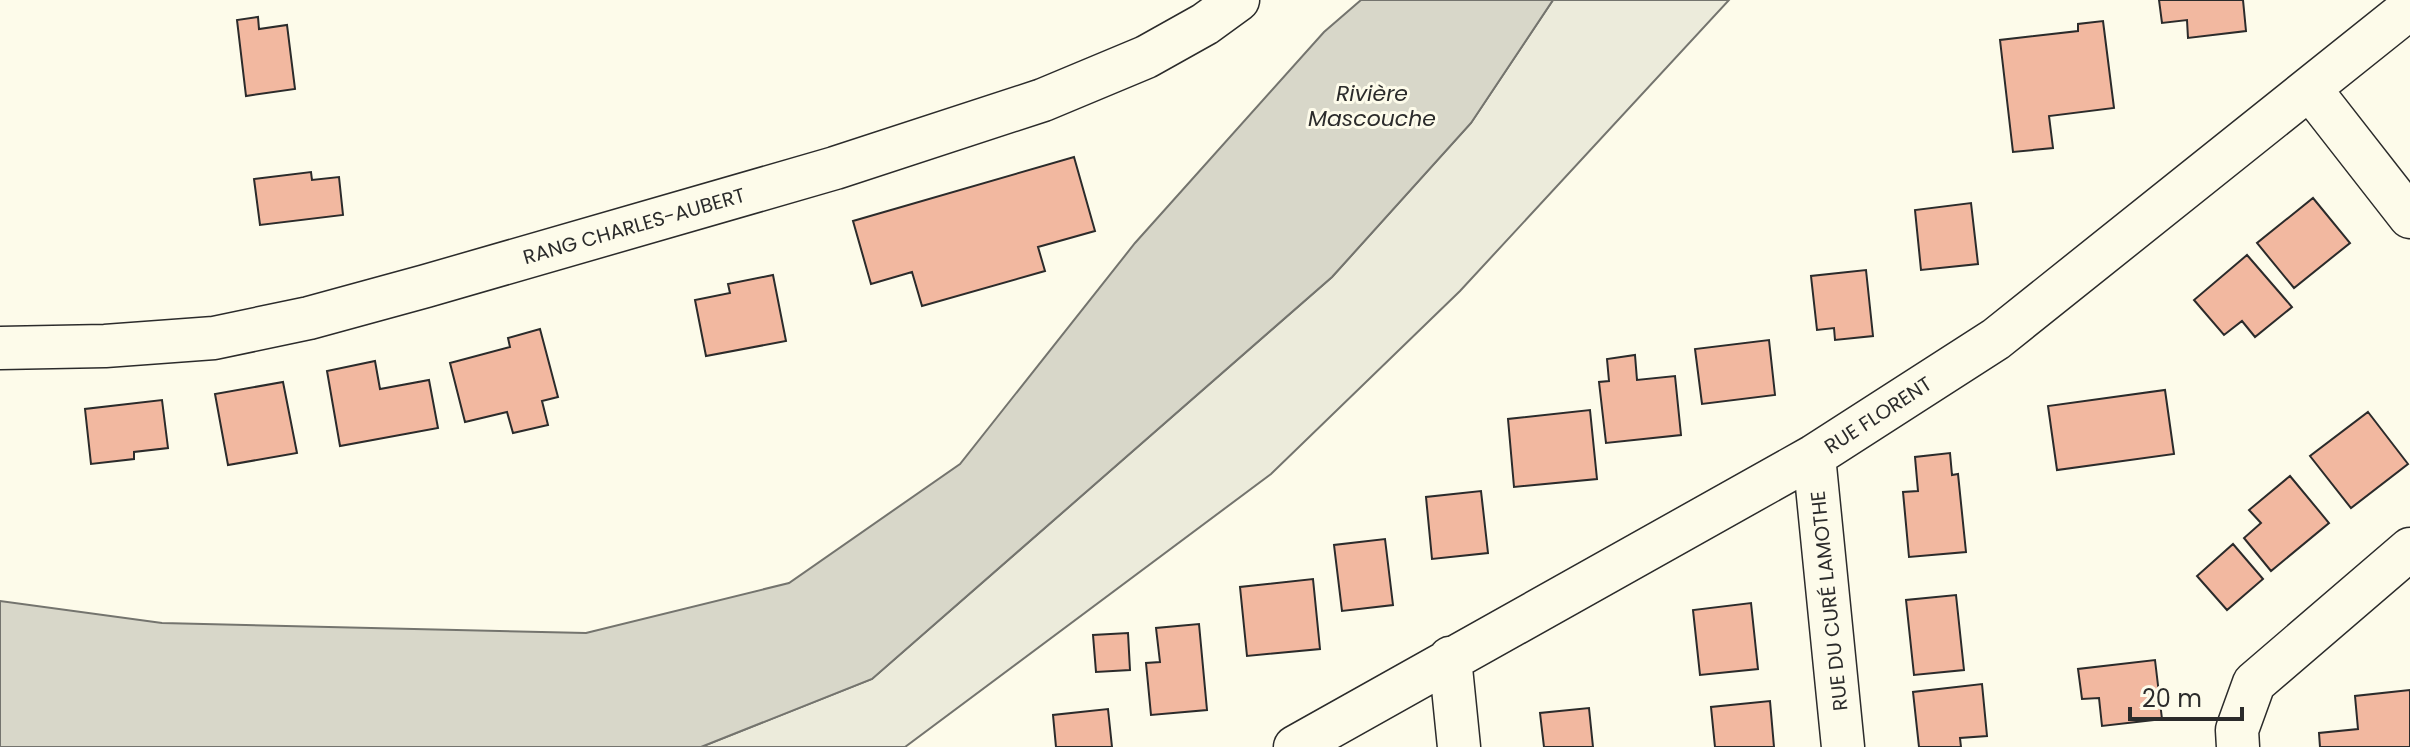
<svg xmlns="http://www.w3.org/2000/svg" width="2410" height="747" viewBox="0 0 2410 747" font-family="Poppins,sans-serif">
<style>
.green{fill:#ecebdb;stroke:#74746e;stroke-width:2}
.water{fill:#d8d7c9;stroke:#74746e;stroke-width:2}
.building{fill:#f2b8a0;stroke:#2b2b2b;stroke-width:2}
.lines{fill:none;stroke-linecap:round;stroke-linejoin:round}
.minor-casing{stroke:#2b2b2b;stroke-width:45}
.minor{stroke:#fdfbea;stroke-width:42}
.labels{text-anchor:middle;stroke-width:6;stroke-linejoin:round;paint-order:stroke}
.street-label{font-size:20px;fill:#2b2b2b;stroke:#fdfbea}
.water-label{font-size:22px;font-style:italic;fill:#2b2b2b;stroke:#fdfbea}
</style>
<rect width="100%" height="100%" fill="#fdfbea"/>
<path class="green" d="M1553,0H1729L1460,291L1271,474L905,747H701L872,679L1332,277L1471,123Z"/>
<path class="water" d="M1361,0H1553L1471,123L1332,277L872,679L701,747H0V601L162,623L586,633L789,583L960,464L1135,243L1324,32Z"/>
<path class="building" d="M2159,0H2243L2246,31L2188,38L2187,20L2162,23Z
M258,17L259,29L287,25L295,89L246,96L237,20Z
M2103,21L2114,108L2049,116L2053,148L2013,152L2000,40L2078,31V24Z
M1074,157L1095,231L1038,247L1045,271L922,306L912,272L871,284L853,221Z
M311,172L312,180L339,177L343,215L260,225L254,179Z
M2313,198L2350,243L2294,288L2257,243Z
M1971,203L1978,264L1921,270L1915,210Z
M2247,255L2292,307L2255,337L2242,321L2224,335L2194,300Z
M1866,270L1873,336L1835,340L1834,328L1817,330L1811,276Z
M773,275L786,341L706,356L695,300L730,293L728,284Z
M540,329L558,397L542,401L548,425L513,433L507,412L465,422L450,363L510,347L508,338Z
M1769,340L1775,395L1702,404L1695,349Z
M1635,355L1637,380L1675,376L1681,435L1606,443L1599,382L1609,381L1607,359Z
M375,361L380,389L429,380L438,428L340,446L327,371Z
M283,382L297,453L228,465L215,394Z
M2165,390L2174,454L2057,470L2048,406Z
M162,400L168,448L134,452V459L91,464L85,409Z
M1590,410L1597,479L1514,487L1508,419Z
M2368,412L2408,464L2351,508L2310,456Z
M1950,453L1952,475L1958,474L1966,552L1909,557L1903,492L1918,491L1915,457Z
M2290,476L2329,523L2271,571L2244,538L2261,523L2249,510Z
M1481,491L1488,553L1432,559L1426,497Z
M1385,539L1393,605L1342,611L1334,545Z
M2233,544L2263,579L2227,610L2197,576Z
M1313,579L1320,649L1247,656L1240,587Z
M1956,595L1964,670L1914,675L1906,600Z
M1751,603L1758,669L1700,675L1693,610Z
M1199,624L1207,710L1151,715L1146,663L1160,662L1156,628Z
M1128,633L1130,670L1096,672L1093,635Z
M2155,660L2162,719L2102,726L2099,698L2082,699L2078,669Z
M1982,684L1987,736L1960,738L1961,747H1919L1913,692Z
M2410,690V747H2320L2319,733L2358,729L2355,696Z
M1770,701L1774,747H1715L1711,707Z
M1589,708L1593,747H1544L1540,713Z
M1108,709L1112,747H1056L1053,715Z"/>
<g class="lines">
<defs>
<path id="minor" d="M2310,89L2410,217
M0,348L105,346L214,338L309,318L426,286L835,168L1043,100L1146,57L1205,24L1238,0
M1814,456L1843,747
M1450,658L1459,747
M1295,747L1814,456L1996,339L2410,8
M2238,747L2237,730L2254,683L2410,549"/>
</defs>
<use href="#minor" class="minor-casing"/>
<use href="#minor" class="minor"/>
</g>
<g class="labels">
<g class="street-label">
<text transform="translate(634 226) rotate(-16)" y="7">RANG CHARLES-AUBERT</text>
<text transform="translate(1878 415) rotate(-33)" y="7">RUE FLORENT</text>
<text transform="translate(1829 601) rotate(-96)" y="7">RUE DU CURÉ LAMOTHE</text>
</g>
<g class="water-label">
<text x="1372" y="101">Rivière<tspan x="1372" dy="25">Mascouche</tspan></text>
</g>
</g>
<path d="M2130 707v12h112v-12" fill="none" stroke="#2b2b2b" stroke-width="4"/>
<text x="2142" y="707" font-size="24" fill="#2b2b2b" stroke="#fdfbea" stroke-width="6" paint-order="stroke">20 m</text>
</svg>
